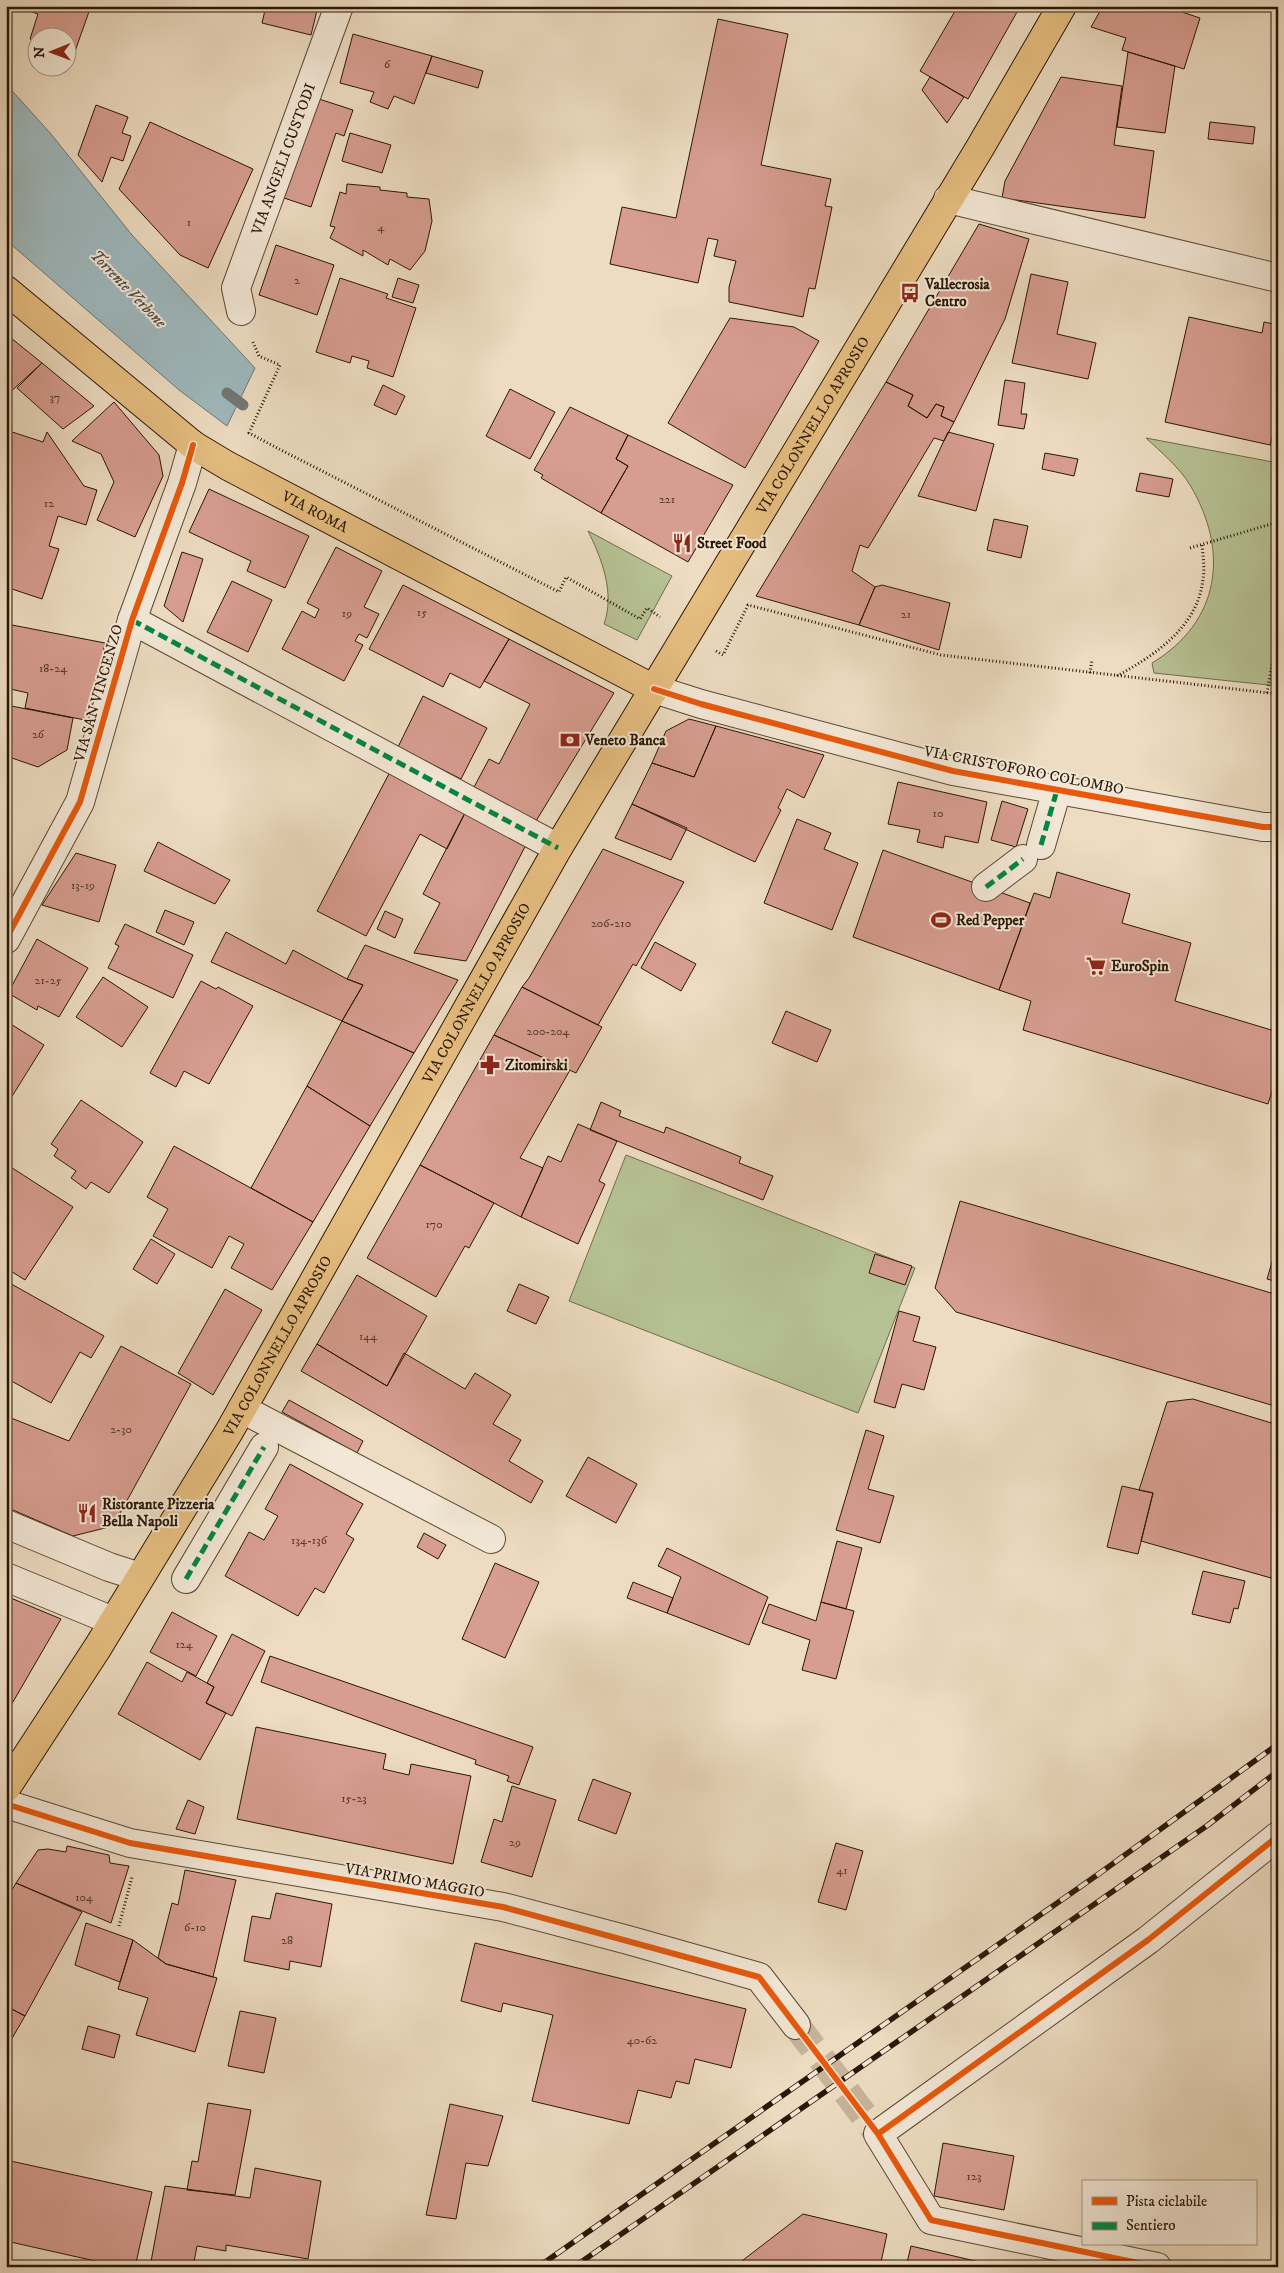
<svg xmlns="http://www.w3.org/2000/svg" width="1284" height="2273" viewBox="0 0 1284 2273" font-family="'IM FELL DW Pica',serif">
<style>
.green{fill:#b6c194;stroke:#706c4c}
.water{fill:#9eb9be;stroke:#707874}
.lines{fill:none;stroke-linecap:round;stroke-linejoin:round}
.stream{stroke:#707874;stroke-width:11}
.building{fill:#d79d90;stroke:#2b1605}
.minor-tunnel{stroke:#c6b49b;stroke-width:28;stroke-dasharray:28 14;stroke-linecap:butt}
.minor-casing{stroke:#5c4834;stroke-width:30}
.major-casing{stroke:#2b1605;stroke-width:30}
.path{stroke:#2b1605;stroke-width:3;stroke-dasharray:1 2.5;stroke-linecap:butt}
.minor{stroke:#f3e8d7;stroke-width:28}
.major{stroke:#e6be80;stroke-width:28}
.rail-casing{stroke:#2b1605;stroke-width:5.5}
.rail{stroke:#f3e8d7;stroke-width:4;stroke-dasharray:11;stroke-linecap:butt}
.quiet{stroke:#00873e;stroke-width:5;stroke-dasharray:10 5;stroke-linecap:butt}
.cycleway-casing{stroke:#f3e8d7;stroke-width:9}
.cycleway{stroke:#e8590c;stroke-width:6}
.labels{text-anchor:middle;stroke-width:4;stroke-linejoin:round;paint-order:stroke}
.number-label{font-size:12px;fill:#563828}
.street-label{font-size:15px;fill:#2b1605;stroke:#f3e8d7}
.poi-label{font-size:15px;font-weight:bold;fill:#2b1605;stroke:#f3e8d7;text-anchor:start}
.water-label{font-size:16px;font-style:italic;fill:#534f46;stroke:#f3e8d7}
</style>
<rect width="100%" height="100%" fill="#eddcc1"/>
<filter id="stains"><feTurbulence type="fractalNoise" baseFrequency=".004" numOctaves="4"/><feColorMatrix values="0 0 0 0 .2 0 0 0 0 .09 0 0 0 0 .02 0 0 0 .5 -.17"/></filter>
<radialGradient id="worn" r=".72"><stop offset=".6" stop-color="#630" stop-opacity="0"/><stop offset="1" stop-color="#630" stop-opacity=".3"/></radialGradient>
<path class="green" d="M1146,438L1278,463V686L1154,673L1152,663C1220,622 1230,552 1190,485C1179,467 1161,452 1146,438Z
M588,531L672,576L637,640L604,624C615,593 602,559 588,531Z
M626,1155L915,1268L858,1413L569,1301Z"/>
<path class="water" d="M6,84L51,134L132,235L255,368L227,426L179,390L6,240Z"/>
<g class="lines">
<path class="stream" d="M227,393L243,405"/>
</g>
<path class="building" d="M31,6H91L74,54L68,52V38H38V42L30,39L38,14L29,11Z
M266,6H318L311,35L262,23Z
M958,6H1007L1017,12L968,99L920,71Z
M1103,6H1177L1176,10L1200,18L1184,69L1122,50L1126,38L1091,27Z
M718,19L788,34L761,165L831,179L825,206L832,207L815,289L809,288L803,317L729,302V287L736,261L714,256L718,240L708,238L698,283L610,264L622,207L676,218Z
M353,34L432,56L414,104L394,96L388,109L370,102L374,92L340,83Z
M1128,52L1175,66L1165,133L1117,127Z
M432,56L483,71L478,88L426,73Z
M930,77L964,97L947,123L922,90Z
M1061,77L1122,86L1114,145L1154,151L1145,218L1002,198L1005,181Z
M319,99L353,110L344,136L336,133L311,207L284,198Z
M96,105L128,117L122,133L131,136L123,161L111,157L102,182L78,155Z
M150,122L253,169L208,268L180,255L119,189Z
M1210,122L1255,127L1253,144L1208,139Z
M350,133L391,145L382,173L342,161Z
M347,184L380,187V190L407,193V197L429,199L432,221L425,251L410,270L390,259L388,265L363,250V256L330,238L335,227L330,226L340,192L346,194Z
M979,224L1029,239L1005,319L954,422L941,416L944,407L936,404L927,418L908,406L913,395L886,382Z
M276,245L334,265L317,315L259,295Z
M1031,274L1068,282L1057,334L1096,343L1088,379L1012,363Z
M340,278L388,294L386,298L416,308L393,377L367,368L369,361L352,356L350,363L316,352Z
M398,278L419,285L413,303L392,297Z
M1189,317L1262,333L1264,322L1278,325V432L1274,431L1270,445L1165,422Z
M730,318L794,327L819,341L745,468L668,423Z
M6,334L42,363L6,396Z
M42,363L94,406L63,429L17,388Z
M1005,380L1025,383L1021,414H1027L1024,429L998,425Z
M886,382L913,395L908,406L927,418L936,404L944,407L941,416L954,422L944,441L934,438L868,548L860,545L852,571L875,587L859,625L756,596Z
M383,385L405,396L396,415L374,405Z
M510,389L555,412L530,459L486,436Z
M114,402L159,455L163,476L135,537L97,520L114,482L101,454L72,441Z
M570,407L628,435L616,459L628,466L601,513L541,478L543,475L534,470Z
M6,430L43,442L47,432L84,486L97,490L86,525L58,516L49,546L59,549L42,599L6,587Z
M948,432L994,444L976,511L918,496Z
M628,435L733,485L688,562L601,513L628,466L616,459Z
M1045,453L1078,459L1074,476L1042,469Z
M1140,473L1173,479L1169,497L1136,491Z
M209,489L309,536L285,588L247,571L251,561L189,532Z
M994,519L1028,526L1021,558L987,550Z
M336,547L382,571L364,607L379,614L367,638L359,634L355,641L363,645L344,681L282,649L302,611L315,618L319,609L307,603Z
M182,552L203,559L183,622L164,606Z
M232,581L272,600L248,652L207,632Z
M403,585L509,639L480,688L450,673L443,687L369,649Z
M882,585L950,603L939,650L859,625L875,587Z
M12,625L105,643L90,721L25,708L28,693L6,688V654Z
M509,639L614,693L536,821L473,789L489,759L499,764L530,704L484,681Z
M423,696L487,728L461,779L398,747Z
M6,705L73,718L67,750L38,767L6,756Z
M689,719L716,726L694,777L652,763L666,731Z
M716,726L824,755L804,798L787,789L778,808L781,810L755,862L632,804L652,763L694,777Z
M392,768L468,807L447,849L420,834L366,936L317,911Z
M898,782L987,802L978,843L945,836L943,848L917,842L920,830L888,824Z
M1002,801L1028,809L1016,847L991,840Z
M632,804L687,828L671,860L615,838Z
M468,807L529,839L466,961L414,953L440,903L423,894Z
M797,819L831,833L824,849L858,863L832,930L764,903Z
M158,842L230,880L215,904L144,871Z
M603,849L684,882L636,966L633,964L598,1025L522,987L529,978Z
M883,850L1030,903L999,990L853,937Z
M76,853L116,865L99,922L42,905Z
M1057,872L1130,894L1122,923L1191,943L1175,1001L1278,1032V1073L1268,1104L1023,1030L1031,1001L999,990L1034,893L1050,898Z
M165,910L194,922L184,945L156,932Z
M385,911L403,919L395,938L377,929Z
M125,924L193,955L173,998L108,968L119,946L115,944Z
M226,932L286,964L293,950L347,979L363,985L342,1021L211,962Z
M37,939L88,968L59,1017L38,1006L37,1010L8,993Z
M655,942L696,964L681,991L641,968Z
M365,945L458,980L414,1053L342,1021L363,985L347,979Z
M103,977L148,1007L122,1047L76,1017Z
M201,981L216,989L218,987L253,1006L209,1084L184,1071L176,1087L150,1073Z
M522,987L602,1027L576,1073L494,1035Z
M786,1011L831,1030L817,1062L772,1043Z
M6,1021L44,1045L6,1106Z
M342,1021L414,1053L370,1126L307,1086Z
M494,1035L570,1070L520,1158L543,1168L521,1217L420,1165Z
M307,1086L370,1126L313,1222L251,1188Z
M81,1100L143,1142L109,1193L91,1182L86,1189L71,1178L76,1171L54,1156L58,1149L51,1144Z
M601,1102L621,1111L619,1116L664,1133L666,1127L741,1157L739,1163L773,1176L763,1200L590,1130Z
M578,1124L617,1141L599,1181L605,1184L578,1244L521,1217L548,1156L561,1162Z
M174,1146L313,1222L272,1290L231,1268L244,1244L229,1236L212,1268L153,1236L168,1209L147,1197Z
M6,1164L73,1207L25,1280L6,1268Z
M420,1165L494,1203L469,1248L465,1246L436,1297L367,1258Z
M960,1201L1278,1295V1407L956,1312L935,1288Z
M151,1239L175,1254L157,1284L133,1269Z
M1278,1242V1282L1267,1279Z
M875,1254L912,1266L905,1285L869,1273Z
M357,1275L427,1316L387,1386L317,1344Z
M6,1281L104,1336L91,1358L80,1352L51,1403L6,1378Z
M519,1284L549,1297L536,1324L507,1311Z
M225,1289L262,1310L213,1395L178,1373Z
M899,1311L920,1317L913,1341L936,1347L924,1390L902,1384L895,1408L874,1402Z
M317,1344L387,1386L404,1353L465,1389L475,1373L511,1395L493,1424L521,1440L509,1461L543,1481L531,1503L301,1371Z
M121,1346L191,1384L113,1526L73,1536L6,1507V1416L69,1441Z
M1193,1399L1278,1425V1580L1141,1541L1153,1493L1139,1490L1167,1402Z
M289,1400L363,1441L357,1453L282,1412Z
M866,1430L884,1436L868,1489L894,1496L880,1543L836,1530Z
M588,1457L637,1484L616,1523L566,1496Z
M290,1464L363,1504L346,1534L354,1539L324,1593L315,1588L298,1616L225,1576L249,1532L264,1540L278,1516L265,1509Z
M1122,1486L1153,1493L1138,1554L1107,1547Z
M424,1533L446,1545L438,1559L417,1547Z
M837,1541L862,1548L846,1609L821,1602Z
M667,1548L768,1597L749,1645L667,1613L681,1577L658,1566Z
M495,1563L539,1582L505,1658L462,1639Z
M1203,1571L1245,1581L1238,1609L1234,1608L1230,1623L1192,1614Z
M633,1582L673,1598L667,1613L627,1598Z
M6,1596L61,1619L6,1714Z
M821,1602L854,1611L836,1679L802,1670L810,1640L762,1623L769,1604L816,1621Z
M172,1612L217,1636L196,1676L150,1652Z
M232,1634L265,1651L232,1716L206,1703L214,1687L207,1683Z
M270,1656L533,1747L519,1785L507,1781L509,1776L475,1764L476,1760L261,1682Z
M147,1662L182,1682L187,1672L214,1687L206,1703L226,1713L200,1760L118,1714Z
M256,1727L386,1754L383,1769L409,1775L411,1764L471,1776L453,1864L237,1819Z
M593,1779L631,1793L616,1834L578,1820Z
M512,1786L556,1800L532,1877L481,1862L494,1819L502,1822Z
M188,1800L204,1807L195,1834L176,1829Z
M836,1843L863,1851L846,1910L818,1902Z
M67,1846L109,1855L110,1863L129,1866L111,1923L16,1883L38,1850L48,1849L66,1852Z
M185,1870L236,1880L213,1977L166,1964L158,1958L172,1903L178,1905Z
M16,1883L82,1912L25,2016L6,2006V1900Z
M276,1893L332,1904L321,1967L290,1961L289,1970L244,1961L252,1916L270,1919Z
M86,1923L133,1940L120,1982L75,1965Z
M133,1940L166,1964L217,1978L195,2052L136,2035L148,1998L118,1989Z
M475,1943L746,2009L731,2068L695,2059L689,2084L676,2081L671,2098L638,2090L629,2124L532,2101L553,2015L503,2003L501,2012L461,2001Z
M6,2006L25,2016L7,2047L6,2046Z
M240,2011L276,2018L264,2073L228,2066Z
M88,2026L120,2035L114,2058L82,2049Z
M208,2103L251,2110L235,2195L187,2190L192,2161L198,2162Z
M450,2104L503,2116L488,2166L466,2163L456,2219L426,2215Z
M943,2143L1014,2156L1004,2210L934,2196Z
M6,2160L152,2192L135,2267H122L6,2241Z
M255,2168L321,2181L308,2259L226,2245V2251L197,2246L193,2267H150L165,2186L250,2198Z
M803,2214L887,2234L880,2267H734Z
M911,2246L1001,2267H906Z"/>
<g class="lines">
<path class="minor-tunnel" d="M796,2025L878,2134"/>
<defs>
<g id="minor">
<path d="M948,199L1278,278"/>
<path id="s1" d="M241,311L236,288L339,6"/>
<path d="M132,620L558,848"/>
<path d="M654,689L701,704L953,771L1263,827H1278"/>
<path d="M1041,845L1057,790"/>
<path d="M986,887L1023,859"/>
<path d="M6,939L80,802L132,620L182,483L193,445"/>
<path d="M242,1409L491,1539"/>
<path d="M6,1524L109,1567L140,1577"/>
<path d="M6,1577L113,1621"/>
<path d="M186,1579L264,1447"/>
<path d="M6,1804L130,1843L503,1907L628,1940L759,1977L796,2025"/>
<path d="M1157,2267L931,2220L878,2134L1148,1940L1278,1836"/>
</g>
<g id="major">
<path id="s2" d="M6,290L193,445L228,466L654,689"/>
<path id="s3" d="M6,1788L98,1647L230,1430L558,848L981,146L1062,6"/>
</g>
</defs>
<use href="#minor" class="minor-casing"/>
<use href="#major" class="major-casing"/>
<path class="path" d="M253,342L259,356L280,365L249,433L279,449
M279,449L559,592L566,577L640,619L647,608L660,617
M1190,548L1278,522
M716,651L723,655L748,605L941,655L1278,694
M1090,673L1092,660
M1117,676C1155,655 1198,627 1203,579C1205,568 1203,556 1202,545
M1267,693L1278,630
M119,1926L132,1877"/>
<use href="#minor" class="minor"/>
<use href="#major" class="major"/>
<defs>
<path id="rail" d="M538,2267L1100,1873L1278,1744
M574,2267L1208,1825L1278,1771"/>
</defs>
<use href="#rail" class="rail-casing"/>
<use href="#rail" class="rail"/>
<path class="quiet" d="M132,620L558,848
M1041,845L1057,790
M986,887L1023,859
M186,1579L264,1447"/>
<defs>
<path id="cycleway" d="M654,689L701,704L953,771L1263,827H1278
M6,939L80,802L132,620L182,483L193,445
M6,1804L130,1843L503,1907L759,1977L878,2134L931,2220L1157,2267
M878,2134L1148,1940L1278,1836"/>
</defs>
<use href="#cycleway" class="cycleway-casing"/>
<use href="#cycleway" class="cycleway"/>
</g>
<defs>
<symbol id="bus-bare" viewBox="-9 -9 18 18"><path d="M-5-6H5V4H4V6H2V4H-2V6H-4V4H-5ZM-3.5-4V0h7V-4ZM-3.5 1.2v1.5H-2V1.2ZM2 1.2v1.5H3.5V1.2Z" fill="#8f2418" stroke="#f3e8d7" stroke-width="2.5" paint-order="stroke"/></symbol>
<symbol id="restaurant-bare" viewBox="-9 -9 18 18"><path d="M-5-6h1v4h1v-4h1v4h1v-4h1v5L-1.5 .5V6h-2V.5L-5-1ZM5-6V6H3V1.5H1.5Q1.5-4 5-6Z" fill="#8f2418" stroke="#f3e8d7" stroke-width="2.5" paint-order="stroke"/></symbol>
<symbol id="bank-bare" viewBox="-9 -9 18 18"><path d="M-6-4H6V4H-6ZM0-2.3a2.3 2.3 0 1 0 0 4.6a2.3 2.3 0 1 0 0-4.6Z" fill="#8f2418" stroke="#f3e8d7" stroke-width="2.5" paint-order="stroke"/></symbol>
<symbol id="stadium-bare" viewBox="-9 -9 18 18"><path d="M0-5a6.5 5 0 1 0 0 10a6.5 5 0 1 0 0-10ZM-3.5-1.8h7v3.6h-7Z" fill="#8f2418" stroke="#f3e8d7" stroke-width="2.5" paint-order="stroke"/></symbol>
<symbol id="supermarket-bare" viewBox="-9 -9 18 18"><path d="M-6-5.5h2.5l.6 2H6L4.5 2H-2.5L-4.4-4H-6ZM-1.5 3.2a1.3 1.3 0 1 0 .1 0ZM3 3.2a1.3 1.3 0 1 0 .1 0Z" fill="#8f2418" stroke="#f3e8d7" stroke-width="2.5" paint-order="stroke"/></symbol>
<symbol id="pharmacy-bare" viewBox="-9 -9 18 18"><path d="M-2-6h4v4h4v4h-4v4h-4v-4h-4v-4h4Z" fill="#8f2418" stroke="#f3e8d7" stroke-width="2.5" paint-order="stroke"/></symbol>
</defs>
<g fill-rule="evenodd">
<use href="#bus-bare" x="896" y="279" width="28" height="28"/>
<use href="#restaurant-bare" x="668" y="529" width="28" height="28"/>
<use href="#bank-bare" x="556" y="726" width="28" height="28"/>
<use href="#stadium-bare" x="927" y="906" width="28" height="28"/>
<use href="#supermarket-bare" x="1082" y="952" width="28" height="28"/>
<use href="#pharmacy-bare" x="476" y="1051" width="28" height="28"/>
<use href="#restaurant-bare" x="73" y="1499" width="28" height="28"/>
</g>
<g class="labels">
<g class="number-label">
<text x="387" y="68">6</text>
<text x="189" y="226">1</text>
<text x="381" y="231">4</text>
<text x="297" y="284">2</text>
<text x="55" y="401">37</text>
<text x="667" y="503">221</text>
<text x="49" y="507">12</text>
<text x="422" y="616">15</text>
<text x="347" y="617">19</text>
<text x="906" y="618">21</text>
<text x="53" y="672">18-24</text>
<text x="38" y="738">26</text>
<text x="938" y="817">10</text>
<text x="83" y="889">13-19</text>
<text x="611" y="927">206-210</text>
<text x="48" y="984">21-25</text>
<text x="548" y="1035">200-204</text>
<text x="434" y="1228">170</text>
<text x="368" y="1340">144</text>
<text x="121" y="1433">2-30</text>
<text x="309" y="1544">134-136</text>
<text x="184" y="1648">124</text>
<text x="354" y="1802">15-23</text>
<text x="515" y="1846">29</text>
<text x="842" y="1874">41</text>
<text x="84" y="1901">104</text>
<text x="195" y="1931">6-10</text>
<text x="287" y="1944">28</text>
<text x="642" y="2044">40-62</text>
<text x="974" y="2180">123</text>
</g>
<g class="street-label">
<text dy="5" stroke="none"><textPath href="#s1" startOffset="161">VIA ANGELI CUSTODI</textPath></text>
<text dy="5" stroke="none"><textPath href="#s3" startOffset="1584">VIA COLONNELLO APROSIO</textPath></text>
<text dy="5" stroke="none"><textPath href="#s2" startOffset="382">VIA ROMA</textPath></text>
<text transform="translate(98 693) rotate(-74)" y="5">VIA SAN VINCENZO</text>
<text transform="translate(1024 770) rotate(11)" y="5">VIA CRISTOFORO COLOMBO</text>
<text dy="5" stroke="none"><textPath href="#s3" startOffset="924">VIA COLONNELLO APROSIO</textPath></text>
<text dy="5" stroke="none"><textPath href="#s3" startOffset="519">VIA COLONNELLO APROSIO</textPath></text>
<text transform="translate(415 1880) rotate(10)" y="5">VIA PRIMO MAGGIO</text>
</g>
<g class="poi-label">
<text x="925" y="289">Vallecrosia<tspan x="925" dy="17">Centro</tspan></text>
<text x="697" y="548">Street Food</text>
<text x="585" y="745">Veneto Banca</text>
<text x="956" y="925">Red Pepper</text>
<text x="1111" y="971">EuroSpin</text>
<text x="505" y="1070">Zitomirski</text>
<text x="102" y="1509">Ristorante Pizzeria<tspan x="102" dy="17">Bella Napoli</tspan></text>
</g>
<g class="water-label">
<text transform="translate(129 288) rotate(46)" y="6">Torrente Verbone</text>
</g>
</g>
<rect width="1284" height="2273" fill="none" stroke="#eddcc1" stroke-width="25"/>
<rect x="8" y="8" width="1269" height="2258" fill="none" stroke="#2b1605" stroke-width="2.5"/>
<rect x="12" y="12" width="1259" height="2248" fill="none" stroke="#2b1605"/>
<rect x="1082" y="2180" width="175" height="65" fill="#f3e8d7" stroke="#a39483"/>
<rect x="1092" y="2197" width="25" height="8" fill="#e8590c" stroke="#a39483"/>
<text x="1126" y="2206" font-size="15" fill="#2b1605">Pista ciclabile</text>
<rect x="1092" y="2222" width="25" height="8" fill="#00873e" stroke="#a39483"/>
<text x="1126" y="2230" font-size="15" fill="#2b1605">Sentiero</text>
<g transform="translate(52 52) rotate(269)"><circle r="24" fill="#f3e8d7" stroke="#a39483"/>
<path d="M0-4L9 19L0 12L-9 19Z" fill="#8f2418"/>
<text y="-8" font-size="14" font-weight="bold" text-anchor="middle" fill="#2b1605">N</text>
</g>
<rect width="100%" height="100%" filter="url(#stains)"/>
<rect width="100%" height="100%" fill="url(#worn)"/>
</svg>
